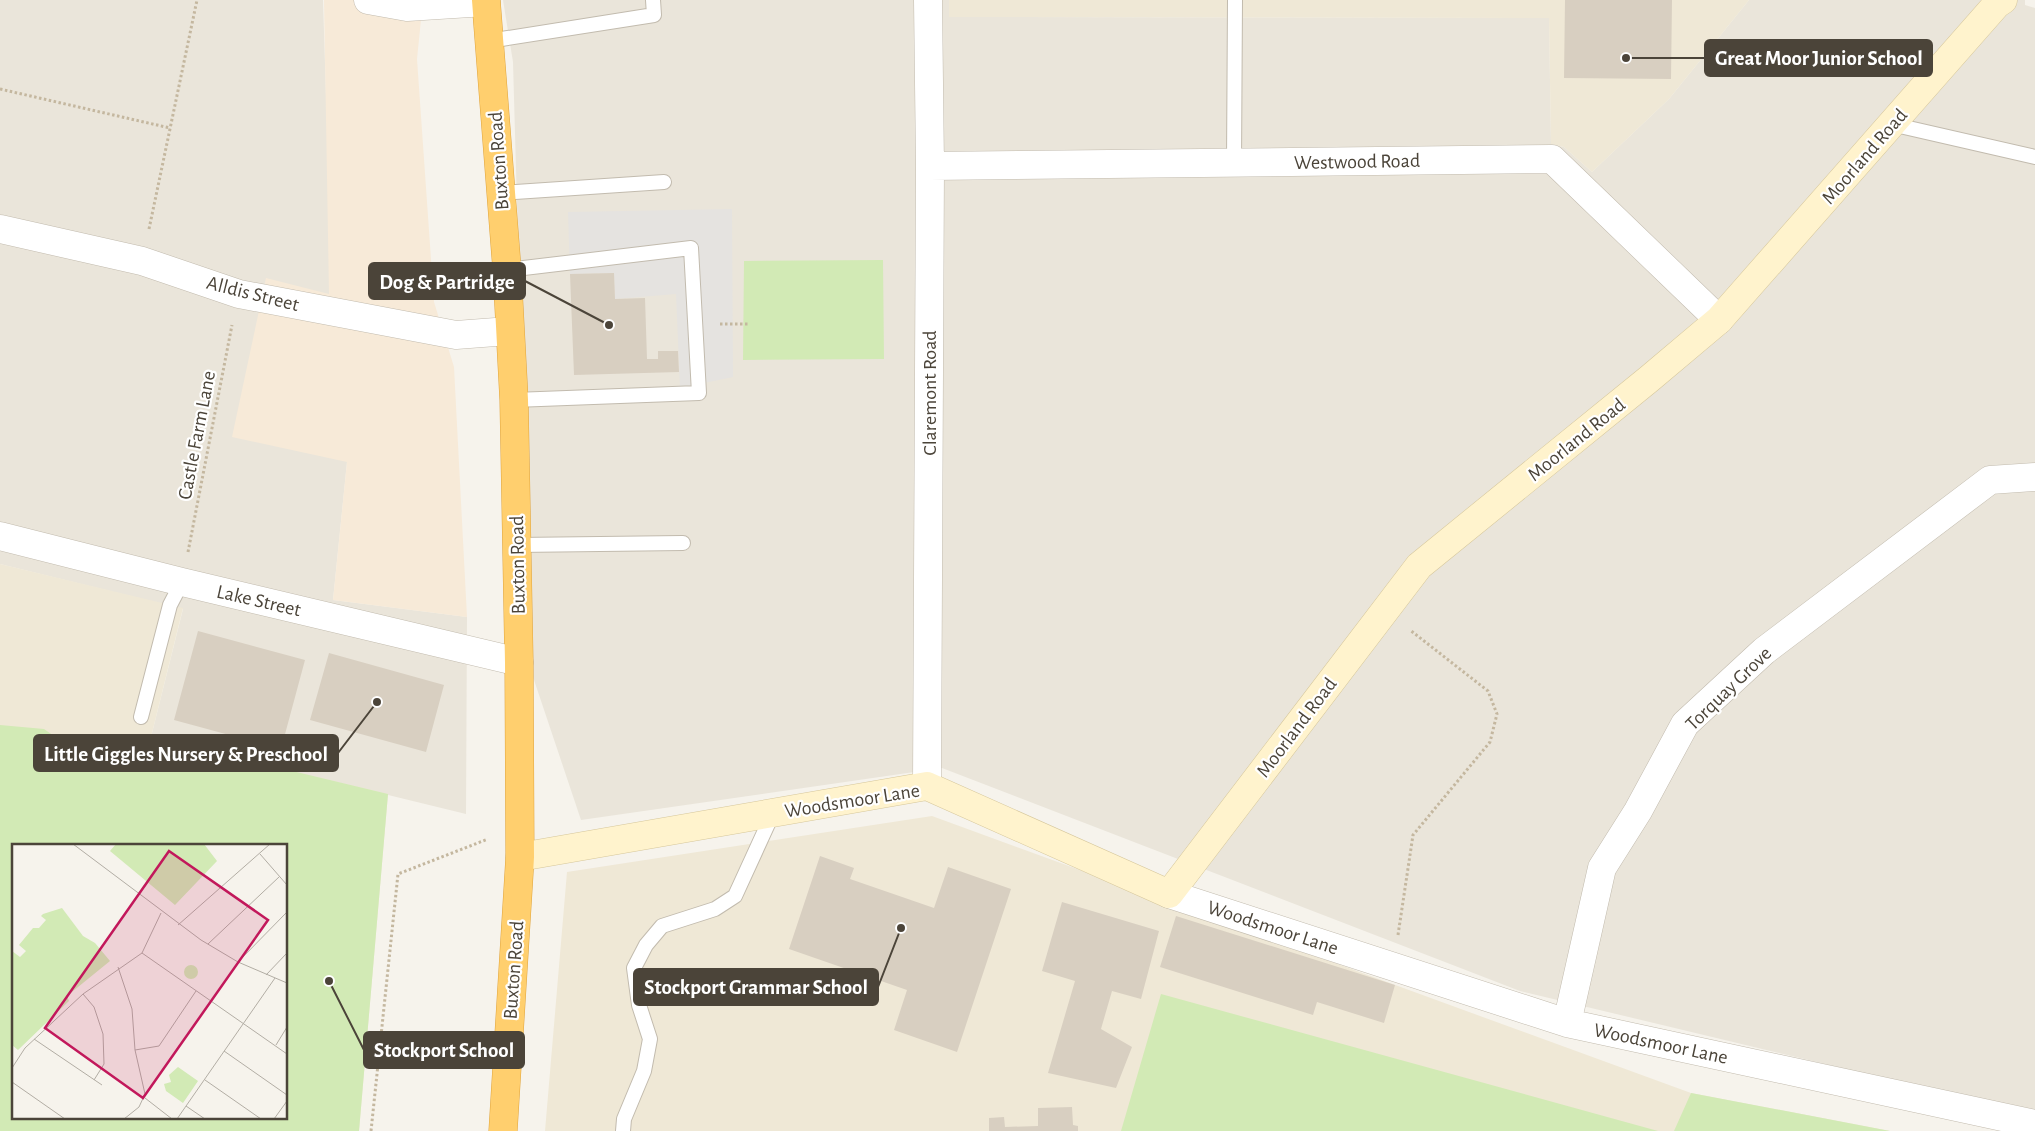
<svg xmlns="http://www.w3.org/2000/svg" width="2035" height="1131" viewBox="0 0 2035 1131" font-family="'Alegreya Sans',sans-serif">
<style>
.residential{fill:#eae5da}
.commercial{fill:#f7ead8}
.education{fill:#efe8d6;fill-rule:evenodd}
.green{fill:#d2eab5;fill-rule:evenodd}
.parking{fill:#e5e3e0}
.building{fill:#d8cfc1}
.lines{fill:none;stroke-linecap:round;stroke-linejoin:round}
.lane-casing{stroke:#c2bbae;stroke-width:16}
.street-casing{stroke:#c2bbae;stroke-width:29}
.secondary-casing{stroke:#d6c79b;stroke-width:29}
.highway-casing{stroke:#e0a43c;stroke-width:29}
.path{stroke:#c4b79f;stroke-width:3;stroke-dasharray:2.5 2.5;stroke-linecap:butt}
.lane{stroke:#fff;stroke-width:14}
.street{stroke:#fff;stroke-width:28}
.secondary{stroke:#fff3cd;stroke-width:28}
.highway{stroke:#ffcf6e;stroke-width:28}
.labels{text-anchor:middle;stroke-width:4.5;stroke-linejoin:round;paint-order:stroke}
.street-label{font-size:20px;fill:#4b4439;stroke:#fff}
.inset-road{fill:none;stroke:#b2ada4;stroke-width:1}
.view{fill:#c2185b;fill-opacity:0.15;stroke:#c2185b;stroke-width:2.5}
.inset-edge{fill:none;stroke:#4b4439;stroke-width:2.5}
.leader{fill:none;stroke:#4b4439;stroke-width:2}
.callout-dot{fill:#4b4439;stroke:#fff;stroke-width:2}
.callout{fill:#4b4439;stroke:#4b4439;stroke-width:2}
.callout-label{font-size:21px;text-anchor:middle;font-weight:bold;fill:#fff}
</style>
<rect width="100%" height="100%" fill="#f6f3ec"/>
<path class="residential" d="M0,0H323L328,159L347,462L333,600L467,617L466,814L151,737L183,609L0,564Z
M503,0H949L950,17L1549,18L1551,144L1564,147L1592,172L1669,99L1749,0H2025V5L2035,8V1111L1997,1105L1520,991L942,768L581,820L530,668L513,62Z"/>
<path class="commercial" d="M324,0H423L417,59L434,302L454,367L467,617L333,600L347,462L232,437L266,278L329,294Z"/>
<path class="education" d="M949,0H1749L1669,99L1592,172L1564,147L1551,144L1549,18L949,17Z
M0,564L183,608L151,737L388,794L359,1131H0ZM14,845H286V1117H14Z
M932,816L1691,1093L1890,1131H545L567,872Z"/>
<path class="green" d="M883,260L884,359L743,360L744,261Z
M0,725L44,729L84,757C107,767 130,748 151,737L388,794L359,1131H0ZM14,845H286V1117H14Z
M1161,994L1658,1131H1121Z
M1691,1093L1890,1131H1674Z"/>
<path class="parking" d="M732,209L733,377L680,388L676,294L615,299L614,273L570,274L568,212Z"/>
<path class="building" d="M1565,0H1672L1671,79L1564,78Z
M614,273L615,299L645,298L647,359H658V351H678L679,372L574,375L570,274Z
M198,631L305,660L281,749L174,720Z
M329,653L444,685L426,752L310,720Z
M820,856L854,868L850,879L934,908L948,867L1011,889L957,1052L894,1030L907,990L789,949Z
M1062,902L1159,931L1141,999L1112,991L1101,1029L1132,1047L1116,1088L1048,1073L1075,981L1042,971Z
M1176,916L1395,985L1384,1023L1317,1002L1313,1015L1160,967Z
M1072,1107L1073,1125L1078,1126V1131H989V1118L1004,1117L1005,1127L1038,1126V1108Z"/>
<g class="lines">
<defs>
<path id="lane" d="M489,41L654,15L653,0
M1891,124L2035,157
M1234,163L1235,0
M501,193L664,182
M507,270L691,248L699,393L514,400
M517,545L683,543
M141,717L170,605L182,582
M623,1131L624,1119L644,1071L650,1039L639,1005L634,968L646,945L662,926L715,909L735,896L773,813"/>
<path id="street" d="M368,0L407,7L486,2
M930,166L1552,159L1719,320
M0,229L142,261L239,294L456,335L509,331
M0,536L182,582L519,662
M927,786L930,166L928,0
M1169,894L1567,1023L2035,1124
M1567,1023L1602,868L1638,811L1685,724L1764,651L1990,480L2035,477"/>
<path id="secondary" d="M520,857L927,786L1169,894L1419,566L1649,379L1719,320L1997,4L2003,0"/>
<path id="highway" d="M486,0L507,270L514,400L519,662L520,857L503,1131"/>
</defs>
<use href="#lane" class="lane-casing"/>
<use href="#street" class="street-casing"/>
<use href="#secondary" class="secondary-casing"/>
<use href="#highway" class="highway-casing"/>
<path class="path" d="M0,89L170,128
M149,229L197,0
M720,324H750
M188,552L232,325
M1398,935L1413,835L1490,742L1497,714L1488,691L1410,630
M371,1131L398,874L488,839"/>
<use href="#lane" class="lane"/>
<use href="#street" class="street"/>
<use href="#secondary" class="secondary"/>
<use href="#highway" class="highway"/>
</g>
<g class="labels">
<g class="street-label">
<text transform="translate(1864 156) rotate(-49)" y="7">Moorland Road</text>
<text transform="translate(498 161) rotate(-94)" y="7">Buxton Road</text>
<text transform="translate(1357 161) rotate(-1)" y="7">Westwood Road</text>
<text transform="translate(253 293) rotate(14)" y="7">Alldis Street</text>
<text transform="translate(929 393) rotate(-90)" y="7">Claremont Road</text>
<text transform="translate(196 435) rotate(-79)" y="7">Castle Farm Lane</text>
<text transform="translate(1576 439) rotate(-39)" y="7">Moorland Road</text>
<text transform="translate(517 565) rotate(-91)" y="7">Buxton Road</text>
<text transform="translate(259 600) rotate(13)" y="7">Lake Street</text>
<text transform="translate(1728 688) rotate(-44)" y="7">Torquay Grove</text>
<text transform="translate(1296 727) rotate(-53)" y="7">Moorland Road</text>
<text transform="translate(852 800) rotate(-9)" y="7">Woodsmoor Lane</text>
<text transform="translate(1273 927) rotate(18)" y="7">Woodsmoor Lane</text>
<text transform="translate(513 970) rotate(-86)" y="7">Buxton Road</text>
<text transform="translate(1661 1043) rotate(12)" y="7">Woodsmoor Lane</text>
</g>
</g>
<g transform="translate(12 844)">
<rect width="275" height="275" fill="#f6f3ec"/>
<path d="M104,0H192L205,17L163,61L98,7ZM50,64L71,92L83,99L98,117L55,152L57,157L6,206L0,201V107L8,113L14,107L7,101L21,84H27L34,76L29,72L31,70ZM172 128a7 7 0 1 1 14 0a7 7 0 1 1-14 0ZM166,223L186,237L171,259L154,247L152,240L159,238L157,231Z" fill="#d2eab5"/>
<path class="inset-road" d="M61,0L189,96L226,118L275,139M248,10L275,41M166,81L258,0M196,100L267,33M130,109L275,210M226,118L275,68M106,123L120,165L123,206L133,250L127,263L112,275M254,131L275,109M71,150L82,163L91,190L92,220L82,236M22,195L90,241M264,201L275,183M123,206L147,202L184,147M212,207L275,251M0,224L13,204L71,150L130,109L149,69M193,236L249,275M0,238L53,275M133,254L160,275M174,262L193,275M165,275L263,134M262,275L275,257"/>
<path class="view" d="M157,7L256,76L131,254L33,184Z"/>
<rect width="275" height="275" class="inset-edge"/>
</g>
<path class="leader" d="M1626 58L1705 58M609 325L525 281M377 702L338 753M901 928L878 987M329 981L364 1050"/>
<g class="callout-dot">
<circle cx="1626" cy="58" r="5"/>
<circle cx="609" cy="325" r="5"/>
<circle cx="377" cy="702" r="5"/>
<circle cx="901" cy="928" r="5"/>
<circle cx="329" cy="981" r="5"/>
</g>
<g class="callout">
<rect x="1705" y="40" width="227" height="36" rx="5"/>
<rect x="369" y="263" width="156" height="36" rx="5"/>
<rect x="34" y="735" width="304" height="36" rx="5"/>
<rect x="634" y="969" width="244" height="36" rx="5"/>
<rect x="364" y="1032" width="160" height="36" rx="5"/>
</g>
<g class="callout-label">
<text x="1819" y="65">Great Moor Junior School</text>
<text x="447" y="289">Dog &amp; Partridge</text>
<text x="186" y="761">Little Giggles Nursery &amp; Preschool</text>
<text x="756" y="994">Stockport Grammar School</text>
<text x="444" y="1057">Stockport School</text>
</g>
</svg>
